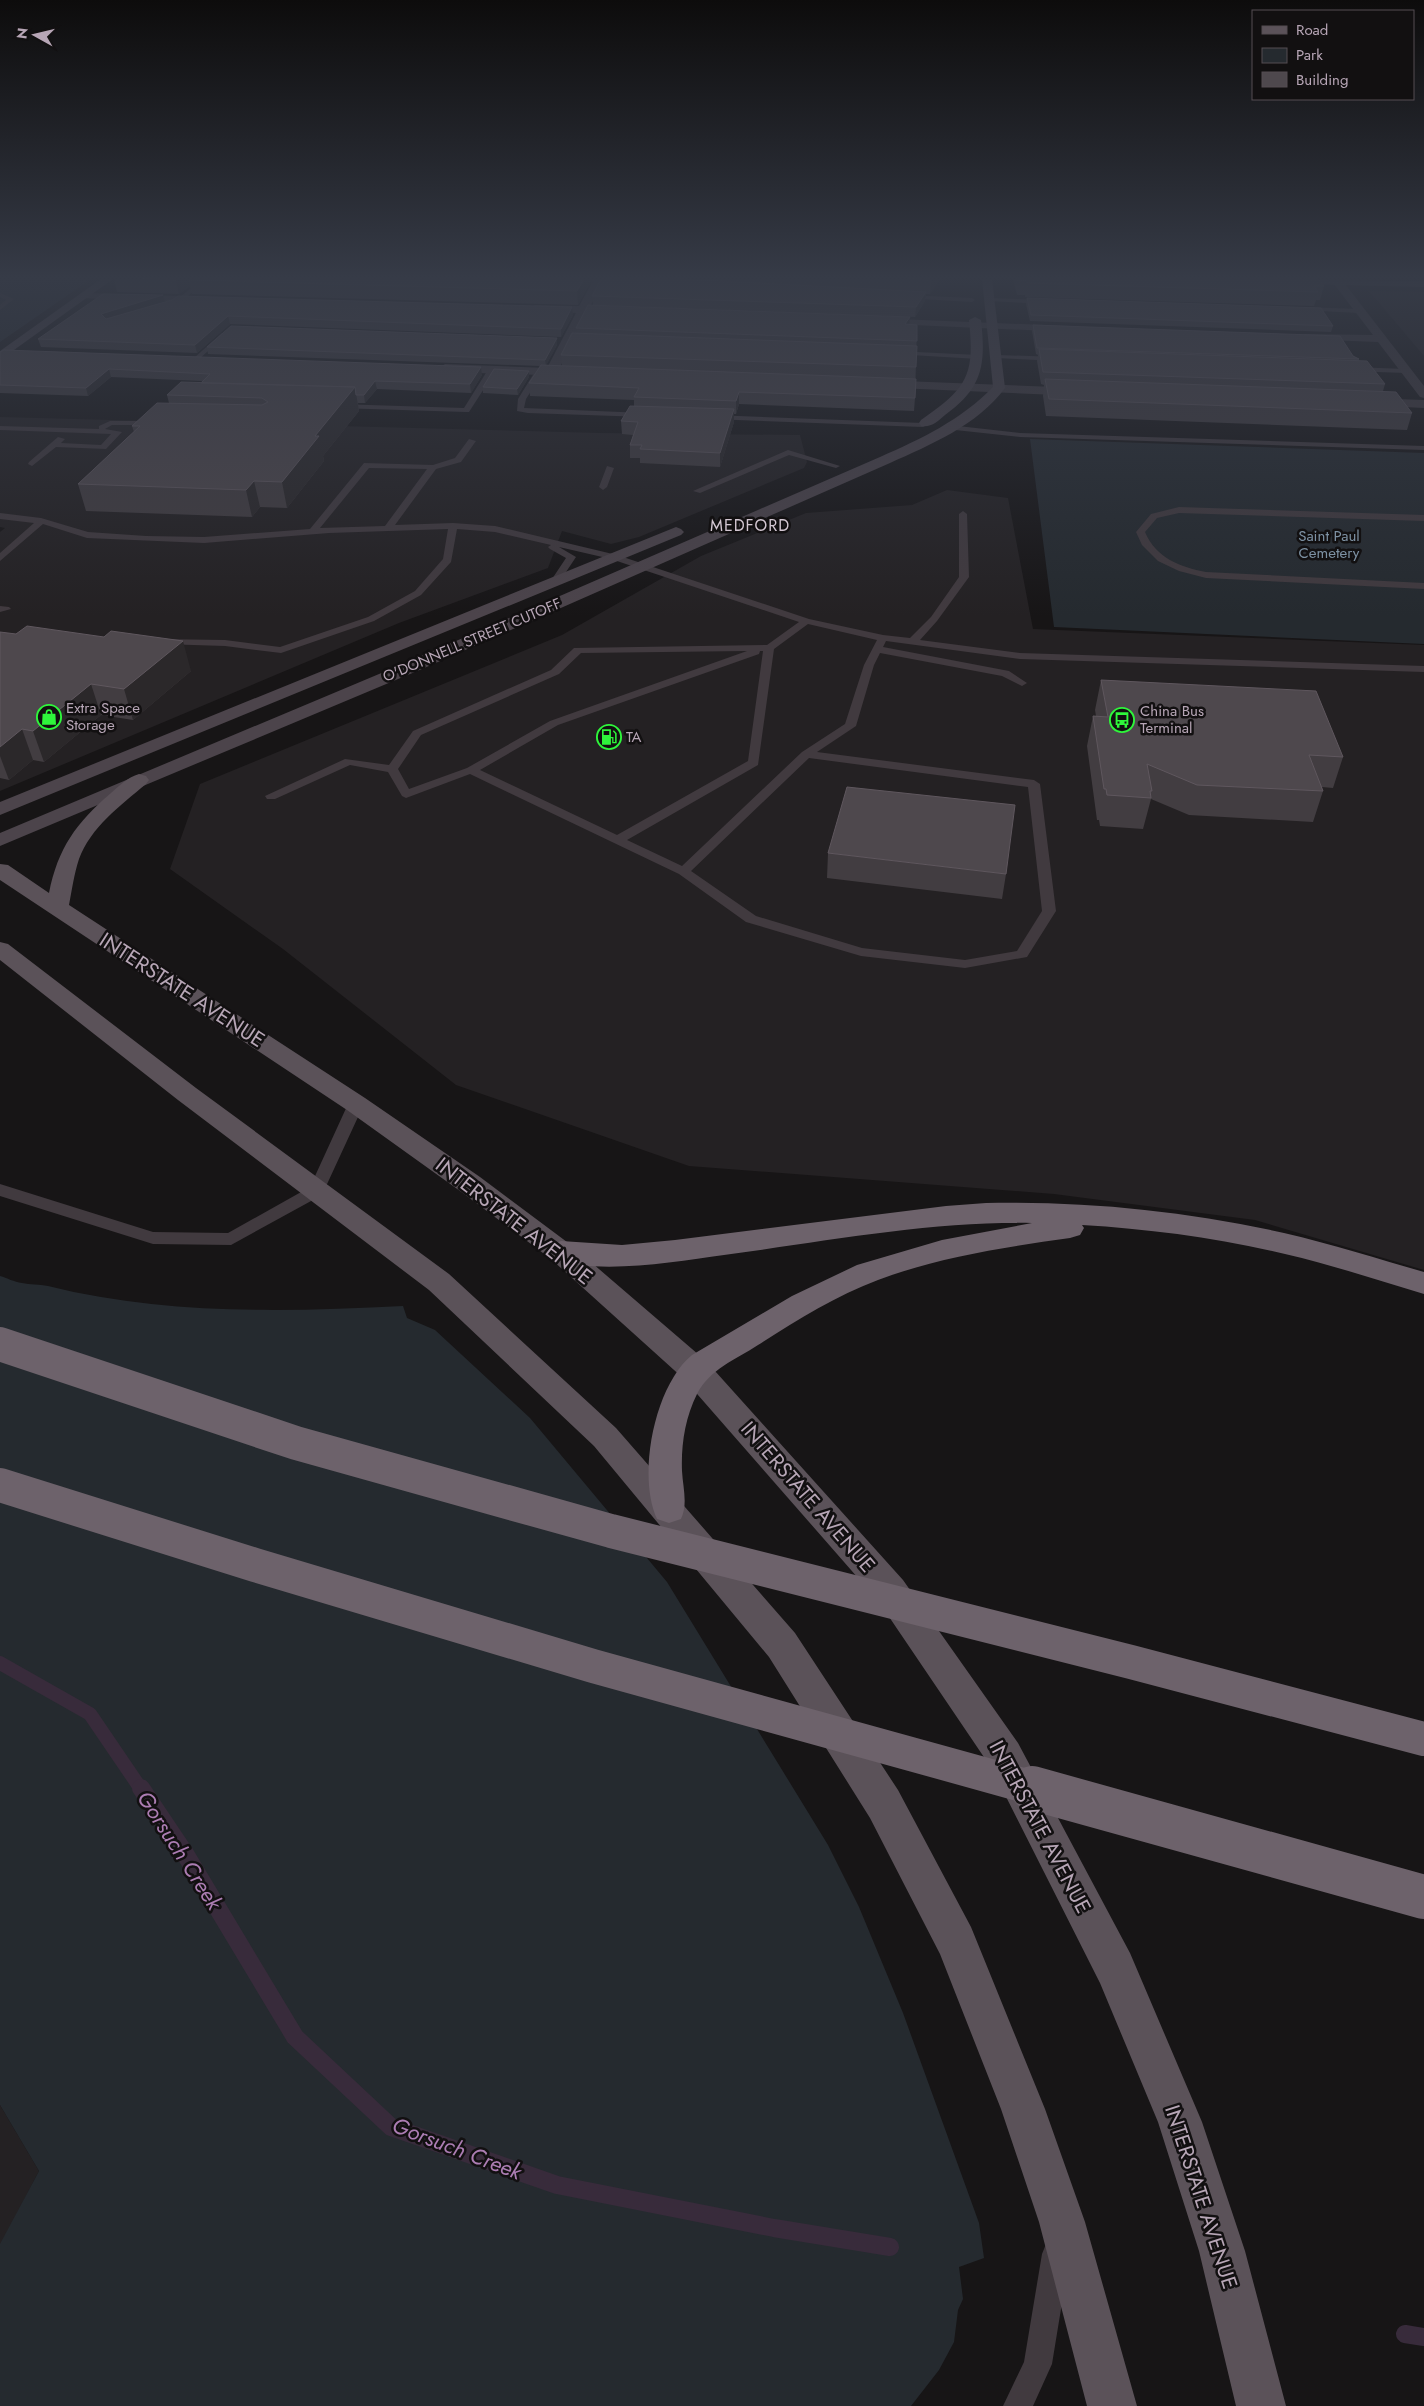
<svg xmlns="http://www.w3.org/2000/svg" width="1424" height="2406" viewBox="0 0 1424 2406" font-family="Jost,sans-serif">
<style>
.built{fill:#242123}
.green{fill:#252a2f}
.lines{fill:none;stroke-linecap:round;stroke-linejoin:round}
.stream-far1{stroke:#382b3b;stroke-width:14}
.stream{stroke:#382b3b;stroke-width:18}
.lane{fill:#413a3f;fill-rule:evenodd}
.street{fill:#413a3f;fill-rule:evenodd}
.secondary{fill:#4c444b;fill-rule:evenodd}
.primary{fill:#5b5259;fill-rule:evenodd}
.highway{fill:#6d626b;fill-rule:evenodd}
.highway-bridge-far1{stroke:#6d626b;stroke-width:34}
.highway-bridge{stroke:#6d626b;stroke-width:44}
.wall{fill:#423d41}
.shaded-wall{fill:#2b282a}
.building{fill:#4e484d;stroke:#5f575e}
.labels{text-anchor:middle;stroke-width:5;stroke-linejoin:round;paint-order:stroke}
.far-park-label{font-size:15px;fill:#7d91a3;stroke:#121011}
.far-street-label{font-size:15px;fill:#b7a6b6;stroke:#121011}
.far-poi-label{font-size:15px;fill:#b7a6b6;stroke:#121011;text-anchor:start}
.far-neighbourhood-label{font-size:16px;letter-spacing:1px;fill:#d3c7d2;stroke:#121011}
.near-street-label{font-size:21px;fill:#b7a6b6;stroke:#121011}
.near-water-label{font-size:22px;font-style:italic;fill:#ac7db3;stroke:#121011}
</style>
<rect width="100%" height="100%" fill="#171516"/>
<path class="built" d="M1369,291L1424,292V356Z
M0,417L600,433L800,435L807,462L804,468L639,537L611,544L562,531L548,568L399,623L0,791V532L5,528L0,527Z
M947,490L1008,498L1033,629L1424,645V1270L1255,1220L1054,1194L689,1166L456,1085L283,949L170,869L200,784L562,635L701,556L806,513L912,505Z
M0,2105L39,2171L0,2246Z"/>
<path class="green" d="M0,279H91L0,342Z
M1030,439L1424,453V644L1054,627Z
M0,1276C7,1278 14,1282 22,1283C30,1285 39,1284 48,1286C164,1315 284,1312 403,1306L407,1318L435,1330L530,1418L667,1582L828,1845L859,1907L903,2013L979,2223L984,2258L959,2267L963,2299L958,2310L954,2342L939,2370L911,2406H0V2244L39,2171L0,2105Z"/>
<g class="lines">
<path class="stream-far1" d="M0,1663L90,1714L141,1789"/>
<path class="stream" d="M141,1788L184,1852L295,2037L391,2127L557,2185L774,2228L890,2247
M1405,2334L1424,2337"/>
<path class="lane" d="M202,279H209L183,300L165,307V305L179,298Z
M550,279H614L619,281L616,283Z
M0,293L14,299L0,310V305L6,300L0,297Z
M905,295L972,298L975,300L972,302L903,298Z
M990,298L1047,300L1050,302L1047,304L988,301Z
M1302,307L1359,309L1362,311L1359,313L1300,310Z
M222,333L227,334L198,360H194V358Z
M896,351L978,355L982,357L978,359L894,354Z
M997,355L1058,357L1062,359L1058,361L995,358L993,357Z
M1352,367L1406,369L1410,371L1406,373L1349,371V367Z
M489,368L496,370L469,412H466L337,408L333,406L337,404L464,408Z
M536,370L543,372L526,399L524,408L645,413L649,415L645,417L528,413L517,411L518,399Z
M712,415L923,423L927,425L923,427L709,419L708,417Z
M110,421H158L162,423L158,425H112L105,429L122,432L106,449L56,447L32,466L28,464L29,462L58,437L65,439L61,443L101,445L111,434L0,430V426L99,429V426Z
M949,425L1020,433L1424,446V450L1020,437L946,429V425Z
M469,439L476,441L461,462L436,469L395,525L453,523L495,526L617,555L809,619L883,635L910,638L931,617L959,577V514L963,511L967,514L969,577L937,621L920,640L1020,653L1424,666V672L1020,659L886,641L883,647L1009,671L1027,683L1022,686L1002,676L880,653L874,665L856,726L817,752L1034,780L1040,784L1056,911L1027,957L965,968L861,956L746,922L679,874L470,774L406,798L402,796L388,772L350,765L275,799H267L265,796L345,759L389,765L413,731L551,670L574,648L767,645L799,622L611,559L559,547L576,557L560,581H554L552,579L566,558L550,549L548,547L551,545L495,532L457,529L451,562L421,595L374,621L281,653L225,646L161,644L157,643V639L225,640L280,647L368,617L415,591L443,559L448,529L329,533L204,543L87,538L43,524L0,561V553L34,523L0,519V513L41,518L88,532L146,536L204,537L310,529L364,463L433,465L455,458ZM369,468L427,469L385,526L320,528ZM808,624L877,640L864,665L845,724L802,752L682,866L627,840L758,765L774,649ZM747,651L550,721L467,768L409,789L398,769L421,735L559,674L581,653ZM760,651H763L748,761L617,835L480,770L558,725L759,654ZM809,758L1028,787L1042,911L1017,951L965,960L862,948L756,916L691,871Z
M788,450L840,466L836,468L789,455L700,493L693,491Z
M607,466L614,468L607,487L603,490L599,487Z
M1179,507L1424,515V521L1179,513L1157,518L1145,532C1156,558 1180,567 1206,572L1424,583V589L1206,578L1179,571L1158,561L1142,545L1136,532L1151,514Z
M0,606L9,607L11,609L0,612Z
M356,1099L361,1100L364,1104L322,1195L231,1245L153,1244L0,1196V1184L153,1232L228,1233L310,1187L348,1104L351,1100Z
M1056,2240L1066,2244L1070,2254L1052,2364L1033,2406H1003L1024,2362L1042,2254L1046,2244Z"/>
<path class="street" d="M594,279H604L590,307L622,308L628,311L622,314L587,313L559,369L578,370L580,373L578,376L445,372L439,368L445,364L547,368L576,313L535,311L530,308L535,305L579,306Z
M1334,280H1342L1424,386V398L1420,397L1378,342L1301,339L1299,337L1305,334L1373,335L1334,284Z
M84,293L210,297L215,300L210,303L80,298V294Z
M873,318L1070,326L1076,329L1070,332L869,323L867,321Z
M877,380L1081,388L1087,392L1081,396L873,387L871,384Z
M1367,398L1424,400V408L1363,405L1361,402Z"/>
<path class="secondary" d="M101,279H113L0,360V351Z
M982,279H992L1005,388C978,425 930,445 890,463L422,669L0,846V833L410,661L880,457C921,439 961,420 993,387Z
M1211,279L1424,281V287L1216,282Z
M975,317L981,320C986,364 983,388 945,415C938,421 931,428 921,426L919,423L921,420C967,388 975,376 969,320Z
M676,527L681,529L684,532L681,535L0,815V802Z"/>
<path class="primary" d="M139,774L146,776L149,780L146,784C120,806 91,827 79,859C74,874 72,890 69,905L365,1098L480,1177L571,1245L706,1361L903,1580L1018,1743L1130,1953L1202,2122L1245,2251L1286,2406H1236L1199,2251L1158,2122L1100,1983L992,1769L879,1602L684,1379L551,1259L460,1191L347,1110L0,880V864L8,865L49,893C58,848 76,823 111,793C119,786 128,777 139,774Z
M0,942L8,944L196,1088L449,1274L616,1428L795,1633L898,1790L971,1927L1045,2109L1085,2222L1137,2406H1087L1039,2222L1001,2109L940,1954L870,1818L769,1657L594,1446L429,1290L178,1100L0,960Z"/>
<path class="highway" d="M986,1203C1086,1201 1186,1211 1284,1233C1332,1244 1378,1259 1424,1272V1294C1378,1280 1332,1265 1285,1254C1218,1238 1150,1229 1082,1225L1084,1228L1080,1235L1070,1238C1005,1247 939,1257 878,1280C835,1296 796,1321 758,1345C735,1360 710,1369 697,1394C685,1418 681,1445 682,1471C683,1488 688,1504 681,1519L669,1523L657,1519C637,1477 654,1386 692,1355L792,1296L857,1265L942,1240L1032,1223C932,1221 823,1242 724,1255C673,1262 600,1275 551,1259L547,1252L551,1245L561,1241L622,1245L675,1240L946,1206Z"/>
<path class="highway-bridge-far1" d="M0,1344L296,1443L611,1531L1131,1662L1424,1739
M0,1485L255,1565L593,1666L1037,1789"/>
<path class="highway-bridge" d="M1032,1788L1424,1897"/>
</g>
<path class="wall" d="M114,279H590V283L578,305L192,294L190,286L179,294L117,292Z
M601,279H940L930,294H926L925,301L915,317L593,305L592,296Z
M1013,279H1318L1324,286L1320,300H1316L1314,306L1025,297V295H1017Z
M1027,298L1333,326L1331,332L1030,321L1026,304Z
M165,302L572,307L573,315L561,337L230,324L197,353L41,347L38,339Z
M910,317L909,324L917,325L915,398L914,411L739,404L736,414H734V422L720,467L640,463V458H630V445L633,435L622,434L621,421L634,406V400L530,396L529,383L540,366L208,354L207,347L557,338V345L546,365L562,366L561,355L577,333L576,328Z
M1033,325L1353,356L1359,359V361L1385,384L1383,391L1412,413L1407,430L1046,416L1043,396L1044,385L1041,384L1037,361L1038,355L1036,354L1032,331Z
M0,352L482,375L471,393L377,389L365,403H358L359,411L323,456L324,461L287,508L260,507L252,517L86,511L78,484L134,432L132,426L169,403L167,395L201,383L202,381L111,377L88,396L0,393Z
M529,377L518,395L483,393V387Z
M0,632L191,671L133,720L101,715L44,762L33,760L9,780L0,778Z
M1101,680L1343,757L1333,788L1322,787L1323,791L1313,822L1189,815L1151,799L1143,829L1100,826L1099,820H1097L1087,746L1093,716H1096L1095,710Z
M828,853L1006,874L1002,899L827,878Z"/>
<path class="shaded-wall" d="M177,279H199L189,280L190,286L179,294L176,280Z
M584,279H590V283L578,305L577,291Z
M932,279H940L930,294L931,280Z
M926,292L925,301L915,317L916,307Z
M163,295L165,303L103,322L101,314Z
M572,307L573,315L561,337V329Z
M228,316L230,324L197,353L195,345Z
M910,317L909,327L905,324Z
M557,338V345L546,366L545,360Z
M481,367L482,375L471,393L470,384Z
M109,369L111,377L88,396L86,388Z
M529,371V377L518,395L517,389Z
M375,381L377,389L365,403L364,395Z
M355,387L359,411L323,456L324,461L287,508L282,482L315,436Z
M739,392V404L736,414V401Z
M734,409V422L720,467V453Z
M254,481L260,507L252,517L246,490Z
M183,641L191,671L133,720L124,689Z
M91,684L101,715L44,762L33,731Z
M22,729L33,760L9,780L0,756V747Z"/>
<path class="building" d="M143,279H177L176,280Z
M190,279H584L577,291L189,280Z
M601,279H683L926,292L916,307L592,296Z
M909,279H932L931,280Z
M1018,279H1318L1324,286H1314L1318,292L1027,283V281H1018Z
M103,294L163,295L101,314L106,319L172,300L178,296L572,307L561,329L228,316L195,345L38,339Z
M1027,298L1321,308L1333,326L1031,315Z
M588,305L910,317L905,324L917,325V341L576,328Z
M1033,325L1340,336L1353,356L1359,359L1037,348Z
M231,326L557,338L545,360L207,347Z
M572,333L917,346L916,367L561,355Z
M1039,349L1367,361L1385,384L1043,372Z
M4,350L481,367L470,384L375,381L364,395H356L355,387L201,383L210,374L109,369L86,388L0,385V352Z
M541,365L916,379L915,398L739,392L736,401L634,397L639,388L529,383Z
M494,369L529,371L517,389L483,387Z
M1045,379L1396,392L1412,413L1049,399Z
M181,382L355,387L315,436H319L282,482L254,481L246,490L78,484L140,426H132L157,403L262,405L268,402L262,398L167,395Z
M630,406L734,409L720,453L640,449L642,445H630L638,422L621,421Z
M27,626L104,637L111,631L183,641L124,689L91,684L33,731L22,729L0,747V632L16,634Z
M1101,680L1316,691L1343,757L1309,755L1323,791L1197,785L1147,764L1152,791H1150L1151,798L1107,795L1106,789H1104L1093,716L1108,717Z
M847,787L1015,805L1006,874L828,853Z"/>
<linearGradient id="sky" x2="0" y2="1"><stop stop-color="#0d0c0c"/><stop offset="0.45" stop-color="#363b47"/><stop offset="1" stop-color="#363b47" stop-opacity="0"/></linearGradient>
<rect width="1424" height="616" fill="url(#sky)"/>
<defs>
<symbol id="shop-ring" viewBox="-11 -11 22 22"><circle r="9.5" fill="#121011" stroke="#2ef63b" stroke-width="1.5"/><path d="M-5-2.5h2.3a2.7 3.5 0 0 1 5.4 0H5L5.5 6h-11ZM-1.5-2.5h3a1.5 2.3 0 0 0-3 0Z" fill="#2ef63b"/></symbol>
<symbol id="bus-ring" viewBox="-11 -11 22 22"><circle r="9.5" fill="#121011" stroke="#2ef63b" stroke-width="1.5"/><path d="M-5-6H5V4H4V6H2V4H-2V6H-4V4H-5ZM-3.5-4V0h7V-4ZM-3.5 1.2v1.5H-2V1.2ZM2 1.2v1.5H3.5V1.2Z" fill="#2ef63b"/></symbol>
<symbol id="fuel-ring" viewBox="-11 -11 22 22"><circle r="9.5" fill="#121011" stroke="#2ef63b" stroke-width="1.5"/><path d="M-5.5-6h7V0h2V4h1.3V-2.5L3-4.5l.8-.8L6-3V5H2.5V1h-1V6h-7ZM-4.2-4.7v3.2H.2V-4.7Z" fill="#2ef63b"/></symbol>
</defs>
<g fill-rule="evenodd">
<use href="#shop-ring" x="35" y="703" width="28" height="28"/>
<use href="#bus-ring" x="1108" y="706" width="28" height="28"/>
<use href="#fuel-ring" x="595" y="723" width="28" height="28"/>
</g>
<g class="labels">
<g class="far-park-label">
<text x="1329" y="541">Saint Paul<tspan x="1329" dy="17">Cemetery</tspan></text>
</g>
<g class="far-street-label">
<text transform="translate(472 640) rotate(-23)" y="5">O'DONNELL STREET CUTOFF</text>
</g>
<g class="far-poi-label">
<text x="66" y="713">Extra Space<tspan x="66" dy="17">Storage</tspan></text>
<text x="1140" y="716">China Bus<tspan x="1140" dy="17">Terminal</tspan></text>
<text x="626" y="742">TA</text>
</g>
<g class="far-neighbourhood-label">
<text x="750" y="531">MEDFORD</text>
</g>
<g class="near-street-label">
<text transform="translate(182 990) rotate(33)" y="7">INTERSTATE AVENUE</text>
<text transform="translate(514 1221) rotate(38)" y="7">INTERSTATE AVENUE</text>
<text transform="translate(808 1497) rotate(49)" y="7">INTERSTATE AVENUE</text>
<text transform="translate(1040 1827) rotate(62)" y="7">INTERSTATE AVENUE</text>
<text transform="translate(1201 2197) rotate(72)" y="7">INTERSTATE AVENUE</text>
</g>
<g class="near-water-label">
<text transform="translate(180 1850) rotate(57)" y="8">Gorsuch Creek</text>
<text transform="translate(457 2148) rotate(21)" y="8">Gorsuch Creek</text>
</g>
</g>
<rect x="1252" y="10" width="162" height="90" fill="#121011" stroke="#544c53"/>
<rect x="1262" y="26" width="25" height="8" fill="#5b5259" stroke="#544c53"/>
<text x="1296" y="35" font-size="15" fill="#b7a6b6">Road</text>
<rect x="1262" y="48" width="25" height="15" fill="#252a2f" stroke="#544c53"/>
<text x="1296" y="60" font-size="15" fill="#b7a6b6">Park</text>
<rect x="1262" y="72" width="25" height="15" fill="#4e484d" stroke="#544c53"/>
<text x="1296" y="85" font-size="15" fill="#b7a6b6">Building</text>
<g transform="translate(35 35) rotate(278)" stroke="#121011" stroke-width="4" paint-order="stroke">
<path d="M0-4L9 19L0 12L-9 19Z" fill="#b7a6b6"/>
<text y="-8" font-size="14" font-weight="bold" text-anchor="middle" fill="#b7a6b6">N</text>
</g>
</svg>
